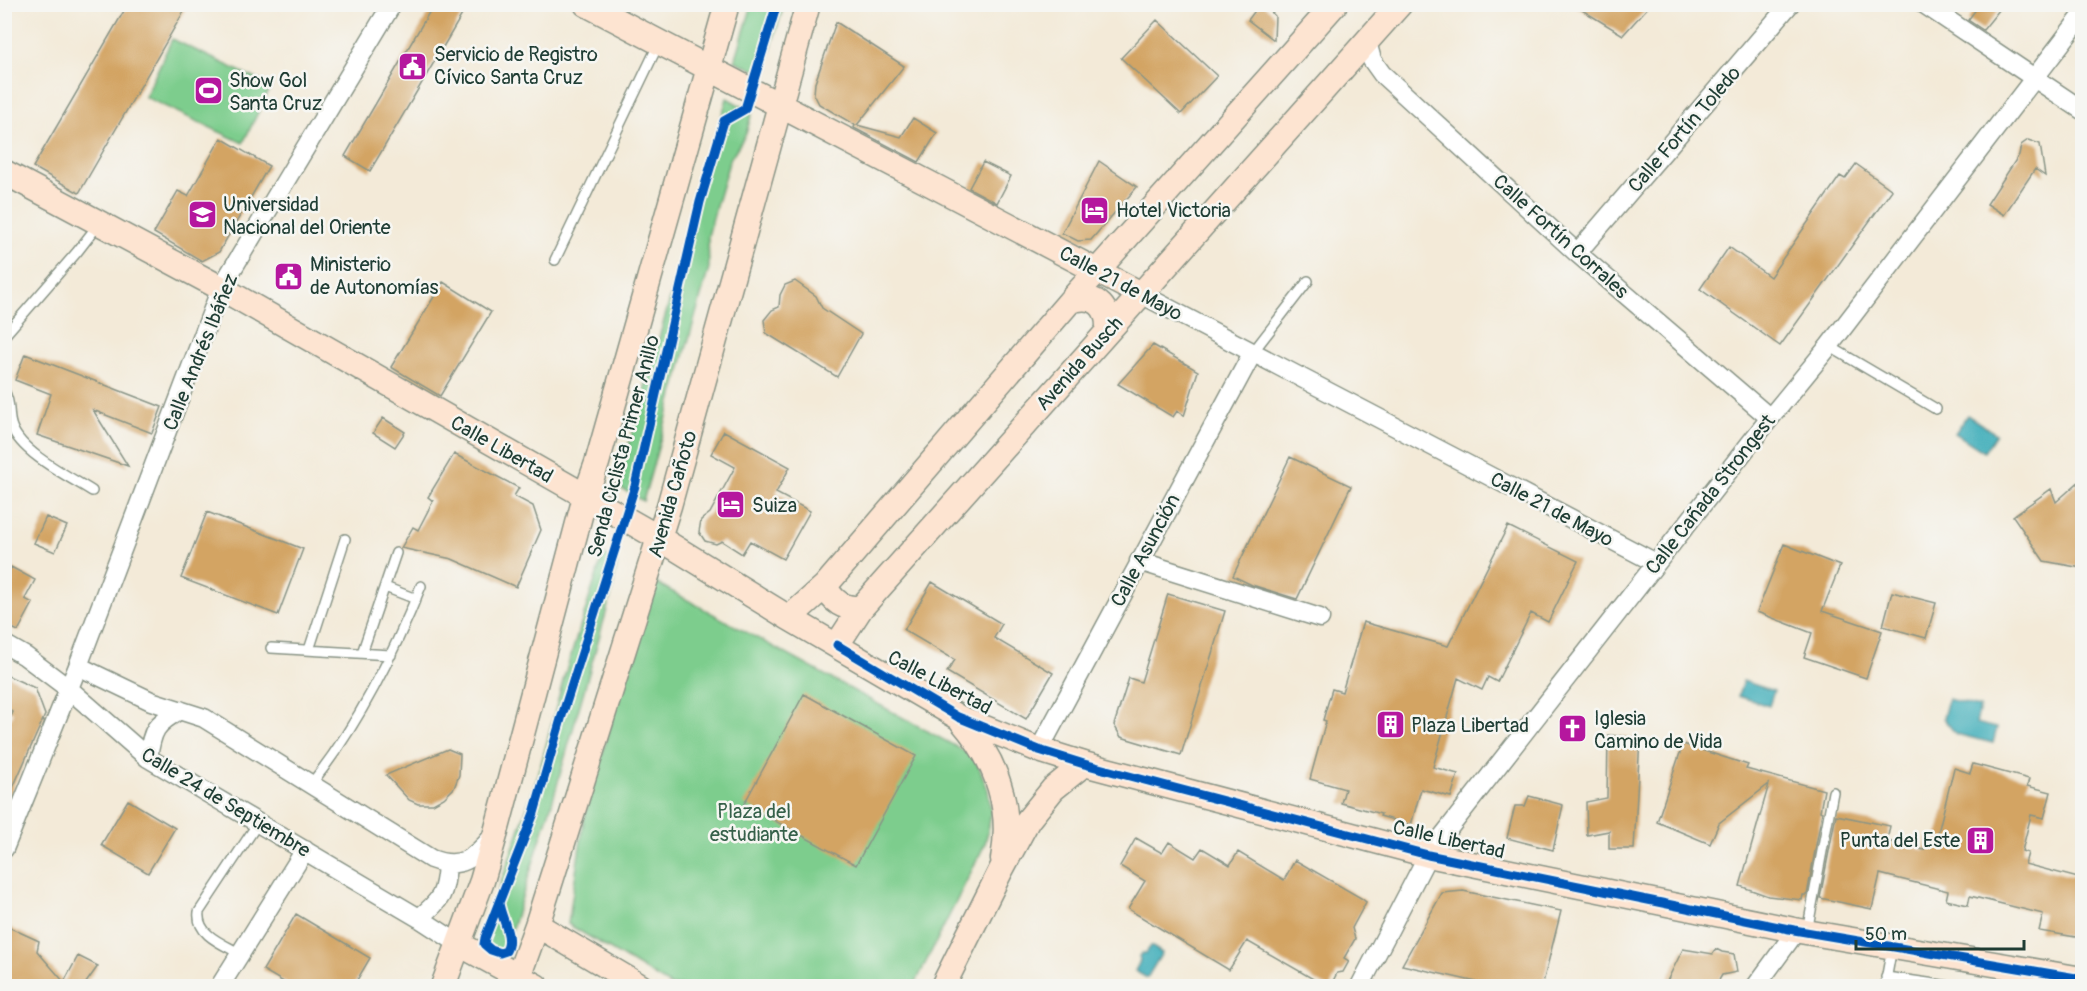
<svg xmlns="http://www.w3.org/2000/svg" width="2087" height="991" viewBox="0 0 2087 991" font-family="Pangolin,sans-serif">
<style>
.green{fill:#7dcd8d;stroke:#4e8560;stroke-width:1.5}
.water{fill:#3faeba;stroke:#2f7677;stroke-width:1.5}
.building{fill:#d3a464}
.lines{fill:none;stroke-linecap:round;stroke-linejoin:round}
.lane-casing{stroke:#899486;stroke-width:12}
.street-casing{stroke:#899486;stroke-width:21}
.secondary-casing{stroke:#899486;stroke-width:27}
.lane{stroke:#fff;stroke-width:9}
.street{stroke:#fff;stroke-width:18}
.secondary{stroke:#fde4d1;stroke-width:24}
.cycleway-casing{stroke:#f6f6f2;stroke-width:13}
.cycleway{stroke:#0057b8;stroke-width:9}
.labels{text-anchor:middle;stroke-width:5;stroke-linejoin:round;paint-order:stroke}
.poi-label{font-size:20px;fill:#1f3d34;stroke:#f6f6f2;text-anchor:start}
.street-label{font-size:20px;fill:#1f3d34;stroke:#f6f6f2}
.park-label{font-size:20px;fill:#36614a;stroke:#f6f6f2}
</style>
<rect width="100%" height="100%" fill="#f6f6f2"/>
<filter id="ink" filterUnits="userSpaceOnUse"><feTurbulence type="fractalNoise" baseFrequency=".0167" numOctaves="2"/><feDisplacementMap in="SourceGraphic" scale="12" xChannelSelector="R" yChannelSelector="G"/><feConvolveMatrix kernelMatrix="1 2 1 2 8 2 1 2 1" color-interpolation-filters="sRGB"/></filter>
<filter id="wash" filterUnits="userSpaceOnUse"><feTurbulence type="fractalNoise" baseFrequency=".008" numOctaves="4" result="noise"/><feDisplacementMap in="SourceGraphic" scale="24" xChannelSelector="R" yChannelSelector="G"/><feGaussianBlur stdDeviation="1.35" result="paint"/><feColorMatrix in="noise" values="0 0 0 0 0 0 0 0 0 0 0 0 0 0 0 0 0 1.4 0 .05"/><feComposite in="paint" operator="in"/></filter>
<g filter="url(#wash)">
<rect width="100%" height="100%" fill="#f3ead8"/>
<path class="green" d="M752,5H784L763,74L735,61Z
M172,39L271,86L243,143L145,97Z
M727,98L752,112L746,134L730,159L716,206L708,236L709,268L643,501L617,486Z
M603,555L613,559L617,565L612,592L552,803L510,935L508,965L478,943L484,932L538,776L564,677Z
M651,580L966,752L974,759L979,767L988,790L991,812L989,826L985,844L914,986H671L568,924L584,820Z"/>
<path class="water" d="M1967,415L1996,434L1984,452L1955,433Z
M1743,681L1774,691L1769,706L1738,696Z
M1948,699L1980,707L1976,723L1997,728L1993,743L1956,734L1943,718Z
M1151,946L1162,953L1147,978L1135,971L1140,961L1139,956L1142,953H1146Z"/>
<g id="blocks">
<path class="building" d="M128,4H188L79,193L33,167Z
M434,4H448L463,13L370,171L345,156Z
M1260,4H1263L1275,16L1274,40L1248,20Z
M1572,4H1651L1623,35Z
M1980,4H2004L1983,30L1968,20Z
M1157,20L1217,76L1181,114L1121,58Z
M836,22L904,66L857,125L901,137L913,118L937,133L919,162L854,128L855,125L819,104L814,94L815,83Z
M221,138L269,166L219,252L202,261L154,233L178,191L188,196Z
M2028,140L2040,144L2045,176L2035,169L2004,215L1987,204L2019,155L2021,145Z
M1099,161L1137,187L1091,240L1078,241L1062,233Z
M983,162L1011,176L997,203L969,188Z
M1856,164L1892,190L1780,346L1700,289L1729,247L1770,277L1840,176L1845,179Z
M795,281L816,296L822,308L861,334L837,377L766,333L764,320L772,310L779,307L780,295L785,285Z
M443,282L491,312L440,396L391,367Z
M1153,345L1198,371L1184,416L1177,411L1173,417L1118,384Z
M25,354L162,407L152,433L93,410L128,466L37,435L51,394L15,380Z
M383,418L405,432L395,447L373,433Z
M724,431L790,467L776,493L810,511L783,559L750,541L742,554L722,541L716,544L705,541L699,532L701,520L710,513L735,467L711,454Z
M454,454L519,488L514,496L533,506L541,530L516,587L452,559L401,548L413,527L418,530L433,501L428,497Z
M1290,457L1351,486L1297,599L1252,585L1233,576Z
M2082,479V568L2044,561L2013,516L2051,489L2056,502Z
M207,512L303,549L278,615L181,578Z
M46,517L67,526L55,552L34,543Z
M1508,526L1578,561L1548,622L1531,613L1497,682L1488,677L1482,690L1458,678L1433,767L1458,774L1451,797L1421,789L1411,825L1380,816L1381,814L1341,803L1345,789L1310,779L1326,721L1323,720L1332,689L1342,692L1363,622L1448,646Z
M1784,544L1840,566L1822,611L1882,631L1866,678L1804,657L1812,633L1757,612Z
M11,567L35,580L25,599L33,603L18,631L4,624V579Z
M932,582L1002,624L994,638L1053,673L1026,719L947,672L955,660L904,630Z
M1892,592L1936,603L1926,638L1883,626Z
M1168,594L1225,611L1181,755L1121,737L1114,725L1129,678L1141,682Z
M4,674L35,688L45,715L4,808V731L13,712L4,708Z
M804,694L916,756L856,865L744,804Z
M1608,735L1640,738L1634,849H1609V831L1587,835L1586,802L1607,798Z
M1683,744L1748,765L1746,769L1824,790L1820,811L1822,812L1807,895H1803L1802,900L1768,896L1740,886L1769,784L1719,823L1710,844L1657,822Z
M448,749L460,754L459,775L454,788L444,798L433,804H418L409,800L386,775Z
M1973,764L2029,779L2027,786L2051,792L2044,818L2031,815L2022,851L2028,853L2025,864L2082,879V938L2039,931L2043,914L1970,896L1968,905L1946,900L1948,891L1880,874L1872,909L1820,898L1836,815L1890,826L1887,841L1924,850L1927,838L1936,841L1954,768L1970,773Z
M1529,796L1563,805L1553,850L1507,838L1515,806H1525Z
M128,800L175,828L148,873L101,845Z
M1136,838L1162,853L1169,842L1195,858L1202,848L1230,865L1238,852L1284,880L1295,860L1361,898L1366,902L1352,928L1355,939L1344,958L1349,961L1343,972L1337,973L1330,987H1327L1247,941L1229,970L1128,909L1145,881L1120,866Z
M1463,891L1561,911L1542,987H1480L1481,983L1402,965L1442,893Z
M296,914L370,958L353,987H292L263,970Z
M4,925L39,941L37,951L64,982L78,956L98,966L83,987H14L4,976Z
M1683,949L1713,954L1716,949L1722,952L1734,954L1737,972L1722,975L1715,987H1664Z"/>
</g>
</g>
<g filter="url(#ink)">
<use href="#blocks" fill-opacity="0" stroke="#899486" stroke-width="1.5"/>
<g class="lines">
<defs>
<path id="lane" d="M555,260L659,43
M4,336L77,252L98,225
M1829,346L1936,409
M1253,352L1308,281
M4,391C12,404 7,415 12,427C21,453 70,477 92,491
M385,587L416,599
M271,648L391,655
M309,650L345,539
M362,653L396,553
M311,784C358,726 393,655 421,586
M1807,932L1833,792
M241,954C223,944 196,935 199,912L258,823
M1886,977L1949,986
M1885,986L1892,947"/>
<path id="street" d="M1924,4L2082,110
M1367,42L1372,60L1382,74L1577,253L1770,418
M1577,253L1790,4
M1141,294L1656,563
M1139,561L1320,618
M4,644L25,656L69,689L148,758L419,918L459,944
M78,666L151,701L204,718L431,859C460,870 474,859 493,836
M1039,750L1253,352
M148,758C152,730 155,724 180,710
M4,849L78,666L221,288L392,4
M419,918C442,900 445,893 447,865
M220,986L305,850
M1360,986L1428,855L1770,418L1829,346L2082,16
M1756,986L1791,938L1794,930"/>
<path id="secondary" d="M586,4L1141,294
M4,172L221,288L659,538L789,618L958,717L1039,750L1084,764L1428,855L1794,930L2082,979
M1070,301C1094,293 1109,305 1108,330
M825,586C833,602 843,609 861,608
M789,618L825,586L1070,301L1335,4
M837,645L861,608L1400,4
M961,720C996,760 1013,806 1003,859
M537,925L640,986
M459,944L536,986
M443,986L482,881L496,832L585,497L597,463L727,4
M515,986L537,925L669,506L808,4
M943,986L1001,870L1028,820L1053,789L1084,764"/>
</defs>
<use href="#lane" class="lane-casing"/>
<use href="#street" class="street-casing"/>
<use href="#secondary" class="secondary-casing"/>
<use href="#lane" class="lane"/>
<use href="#street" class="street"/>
<use href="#secondary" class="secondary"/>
<defs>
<path id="cycleway" d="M837,645L958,717L1039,750L1084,764L1428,855L1794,930L2082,979
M499,903C501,918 514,937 506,951L500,953L491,950L484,944L485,938L534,813L561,719L635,486L700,202L724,121L745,109L777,4"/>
</defs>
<use href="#cycleway" class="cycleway-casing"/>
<use href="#cycleway" class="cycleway"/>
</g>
</g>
<defs>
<symbol id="civic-square" viewBox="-11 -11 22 22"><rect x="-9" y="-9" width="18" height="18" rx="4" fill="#b5179e" stroke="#f6f6f2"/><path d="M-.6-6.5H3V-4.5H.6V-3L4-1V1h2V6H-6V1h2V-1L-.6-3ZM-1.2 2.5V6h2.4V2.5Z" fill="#fff"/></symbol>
<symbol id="stadium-square" viewBox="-11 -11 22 22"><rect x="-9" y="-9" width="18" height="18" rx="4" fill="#b5179e" stroke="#f6f6f2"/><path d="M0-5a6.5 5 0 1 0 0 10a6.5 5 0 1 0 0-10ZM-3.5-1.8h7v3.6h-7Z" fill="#fff"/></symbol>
<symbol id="hotel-square" viewBox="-11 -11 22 22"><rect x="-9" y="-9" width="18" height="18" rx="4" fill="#b5179e" stroke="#f6f6f2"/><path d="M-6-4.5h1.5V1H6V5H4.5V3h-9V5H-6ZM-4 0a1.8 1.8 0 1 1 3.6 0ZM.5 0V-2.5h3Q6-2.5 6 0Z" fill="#fff"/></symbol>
<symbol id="university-square" viewBox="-11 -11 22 22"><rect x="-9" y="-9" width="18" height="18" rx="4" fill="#b5179e" stroke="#f6f6f2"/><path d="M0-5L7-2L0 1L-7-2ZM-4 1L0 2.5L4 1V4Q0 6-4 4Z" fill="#fff"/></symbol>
<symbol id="building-square" viewBox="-11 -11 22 22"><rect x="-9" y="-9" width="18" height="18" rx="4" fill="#b5179e" stroke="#f6f6f2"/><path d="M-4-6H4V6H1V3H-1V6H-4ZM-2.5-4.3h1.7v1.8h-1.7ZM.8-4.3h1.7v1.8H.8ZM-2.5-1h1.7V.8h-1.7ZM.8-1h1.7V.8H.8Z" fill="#fff"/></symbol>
<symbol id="church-square" viewBox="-11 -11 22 22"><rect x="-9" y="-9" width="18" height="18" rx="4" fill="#b5179e" stroke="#f6f6f2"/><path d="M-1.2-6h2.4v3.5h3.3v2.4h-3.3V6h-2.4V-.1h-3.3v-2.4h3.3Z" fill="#fff"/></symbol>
</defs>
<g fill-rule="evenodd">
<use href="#civic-square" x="396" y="50" width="33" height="33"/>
<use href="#stadium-square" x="192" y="74" width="33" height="33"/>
<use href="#hotel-square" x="1078" y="194" width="33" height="33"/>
<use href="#university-square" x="186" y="198" width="33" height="33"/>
<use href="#civic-square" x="272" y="260" width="33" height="33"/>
<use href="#hotel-square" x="714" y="488" width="33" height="33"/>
<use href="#building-square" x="1374" y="708" width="33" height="33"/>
<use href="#church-square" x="1556" y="712" width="33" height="33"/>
<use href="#building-square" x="1964" y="824" width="33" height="33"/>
</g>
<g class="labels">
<g class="poi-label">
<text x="434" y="61">Servicio de Registro<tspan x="434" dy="23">Cívico Santa Cruz</tspan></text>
<text x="229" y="87">Show Gol<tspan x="229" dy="23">Santa Cruz</tspan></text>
<text x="223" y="211">Universidad<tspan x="223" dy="23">Nacional del Oriente</tspan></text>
<text x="1116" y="217">Hotel Victoria</text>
<text x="310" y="271">Ministerio<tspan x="310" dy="23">de Autonomías</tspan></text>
<text x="752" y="512">Suiza</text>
<text x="1594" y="725">Iglesia<tspan x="1594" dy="23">Camino de Vida</tspan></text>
<text x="1411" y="732">Plaza Libertad</text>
<text x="1960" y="847" text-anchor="end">Punta del Este</text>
</g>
<g class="street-label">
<text transform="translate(1684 129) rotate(-49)" y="7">Calle Fortín Toledo</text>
<text transform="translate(1561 236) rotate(42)" y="7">Calle Fortín Corrales</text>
<text transform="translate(1121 283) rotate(28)" y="7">Calle 21 de Mayo</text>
<text transform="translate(200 352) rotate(-68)" y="7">Calle Andrés Ibáñez</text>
<text transform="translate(1079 363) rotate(-48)" y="7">Avenida Busch</text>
<text transform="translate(623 446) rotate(-75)" y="7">Senda Ciclista Primer Anillo</text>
<text transform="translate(502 449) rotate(30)" y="7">Calle Libertad</text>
<text transform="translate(672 494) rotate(-74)" y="7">Avenida Cañoto</text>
<text transform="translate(1710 494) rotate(-52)" y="7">Calle Cañada Strongest</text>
<text transform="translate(1552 509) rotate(28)" y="7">Calle 21 de Mayo</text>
<text transform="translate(1145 550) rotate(-62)" y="7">Calle Asunción</text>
<text transform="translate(940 682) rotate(28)" y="7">Calle Libertad</text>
<text transform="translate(226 802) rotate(31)" y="7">Calle 24 de Septiembre</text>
<text transform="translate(1449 839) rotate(13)" y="7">Calle Libertad</text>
</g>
<g class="park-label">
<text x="754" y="818">Plaza del<tspan x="754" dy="23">estudiante</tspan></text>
</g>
</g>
<rect width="2087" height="991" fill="none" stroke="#f6f6f2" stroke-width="24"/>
<path d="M1856 940v9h168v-9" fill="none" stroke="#1f3d34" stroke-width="3"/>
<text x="1865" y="940" font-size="18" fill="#1f3d34" stroke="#f6f6f2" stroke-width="4.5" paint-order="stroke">50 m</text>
</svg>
